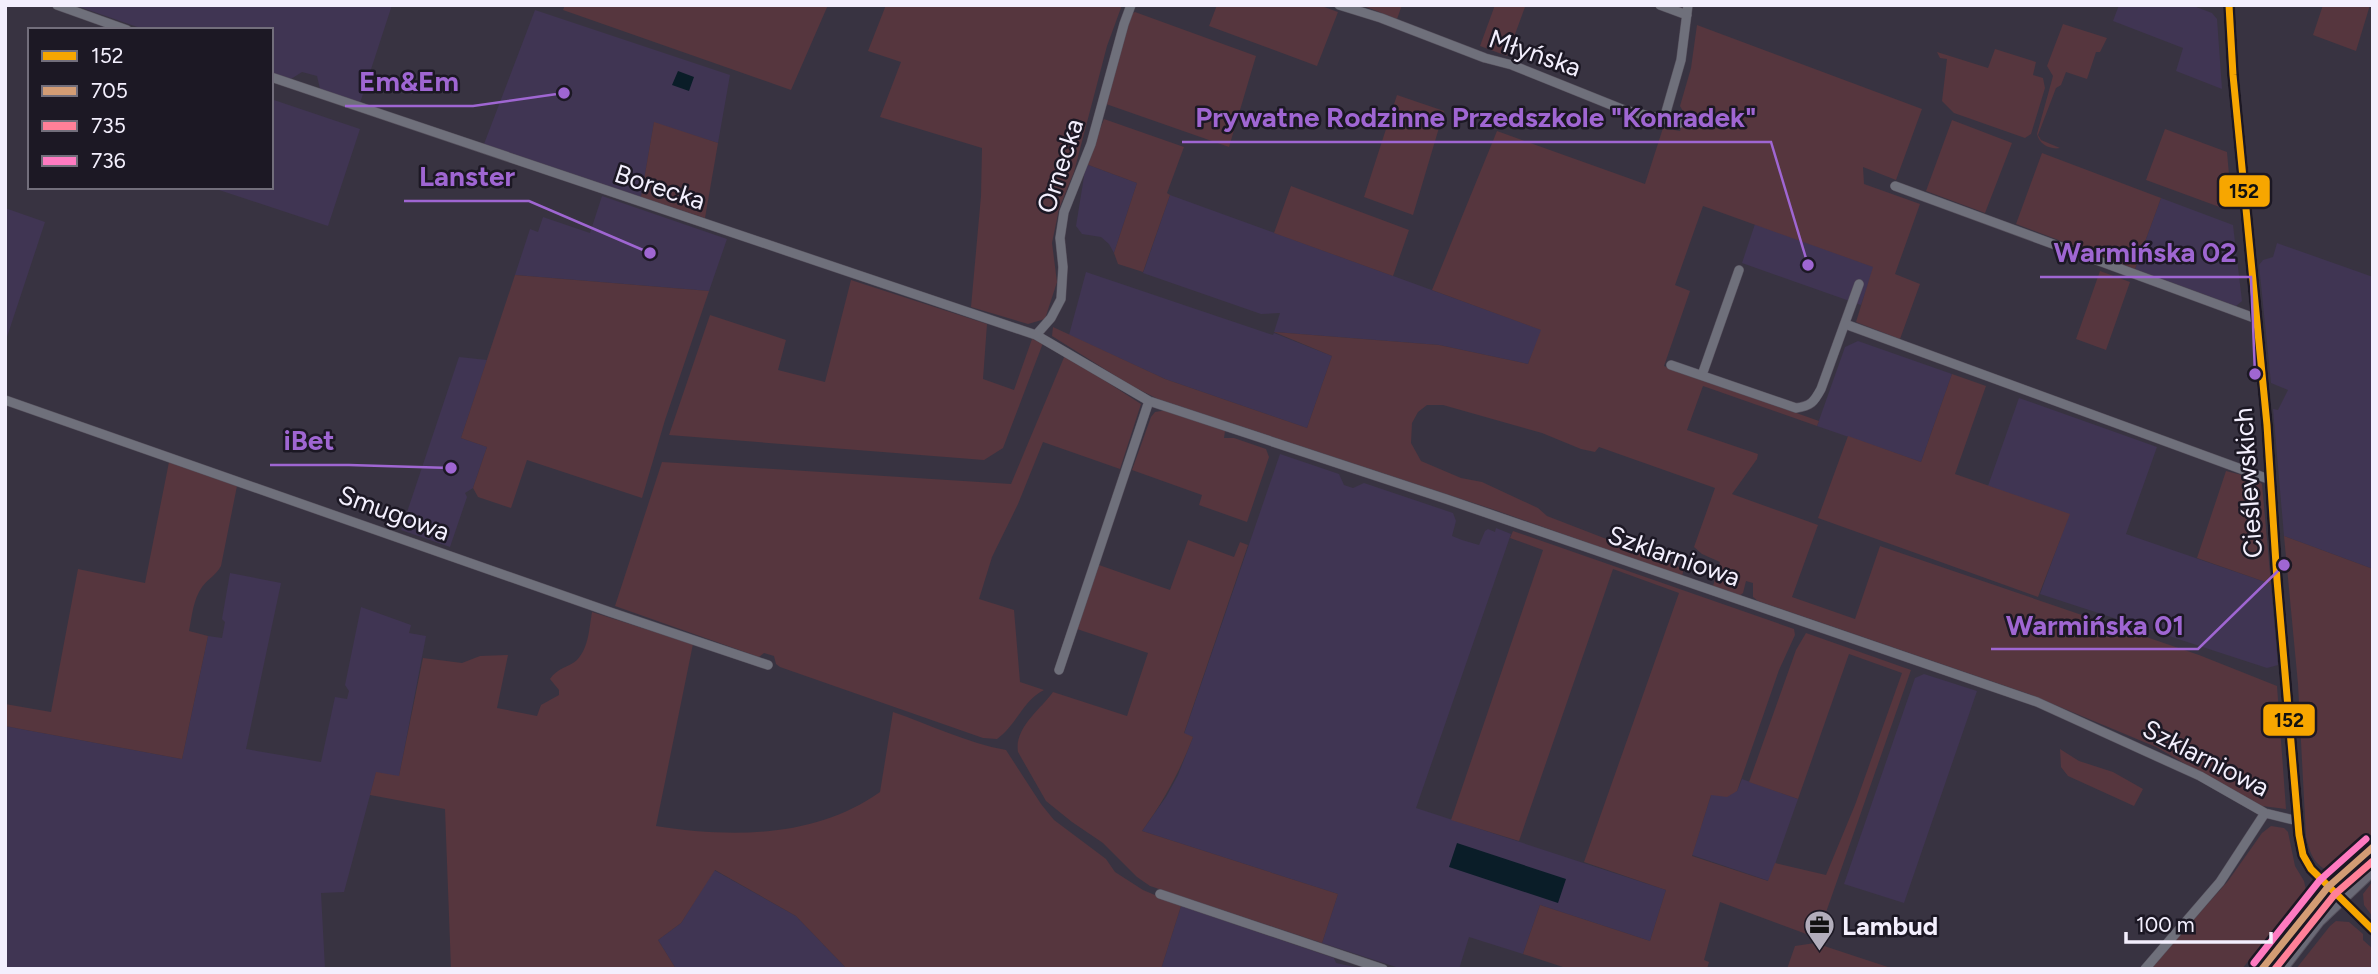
<svg xmlns="http://www.w3.org/2000/svg" width="2378" height="974" viewBox="0 0 2378 974" font-family="Figtree,sans-serif">
<style>
.built{fill:#403553}
.green{fill:#56363e}
.water{fill:#0a1d28}
.lines{fill:none;stroke-linecap:round;stroke-linejoin:round}
.minor-casing{stroke:#57525e;stroke-width:10}
.tertiary-casing{stroke:#57525e;stroke-width:12}
.secondary-casing{stroke:#57525e;stroke-width:14}
.minor{stroke:#6f707b;stroke-width:9}
.tertiary{stroke:#6f707b;stroke-width:10}
.secondary{stroke:#6a6a76;stroke-width:12}
.bus-1-casing{stroke:#1c1824;stroke-width:12}
.bus-2-casing{stroke:#1c1824;stroke-width:12}
.bus-3-casing{stroke:#1c1824;stroke-width:12}
.bus-4-casing{stroke:#1c1824;stroke-width:12}
.bus-1{stroke:#f7a600;stroke-width:7}
.bus-2{stroke:#d39c74;stroke-width:7}
.bus-3{stroke:#ff8098;stroke-width:7}
.bus-4{stroke:#fe7ac1;stroke-width:7}
.labels{text-anchor:middle;stroke-width:5;stroke-linejoin:round;paint-order:stroke}
.street-label{font-size:26px;fill:#f3effd;stroke:#1c1824}
.poi-label{font-size:26px;font-weight:bold;fill:#f3effd;stroke:#1c1824;text-anchor:start}
.leader{fill:none;stroke:#9f66d2;stroke-width:2.5}
.callout-dot{fill:#9f66d2;stroke:#1c1824;stroke-width:2.5}
.callout-label{font-size:28px;text-anchor:middle;font-weight:bold;fill:#9f66d2;stroke:#1c1824;stroke-width:5;stroke-linejoin:round;paint-order:stroke}
.line-badge{stroke:#1c1824;stroke-width:2.5}
.pale-badge-label{font-size:19px;text-anchor:middle;font-weight:bold;fill:#111}
</style>
<rect width="100%" height="100%" fill="#383341"/>
<path class="built" d="M74,5H392L360,103L320,89L317,76L302,72L291,79L271,73V30H146Z
M2119,5H2191L2212,13L2217,19L2222,89L2176,71L2183,48L2113,21Z
M535,10L730,75L718,143L654,123L641,197L484,144Z
M271,99L360,129L328,226L210,187H271Z
M1086,164L1137,183L1114,253L1109,244L1101,237L1082,234L1076,226Z
M1170,195L1542,330L1528,364L1439,345L1274,332L1280,313L1261,314L1143,273Z
M602,196L727,239L709,291L515,275L530,229L538,232L543,217L590,233Z
M2161,198L2233,225L2242,301L2236,306L2135,269Z
M5,208L45,222L5,343Z
M1755,224L1874,267L1861,305L1742,263Z
M2277,243L2373,277V569L2284,536L2273,409L2278,410L2288,390L2271,383L2259,265L2263,260L2273,257Z
M1086,272L1273,335L1274,333L1332,356L1307,428L1165,379L1069,335Z
M1858,341L1952,374L1921,462L1817,426L1845,347Z
M459,357L487,360L461,438L487,447L473,488L465,493L467,497L450,547L401,530Z
M2019,398L2157,447L2126,534L2271,584L2278,665L2267,668L2040,594L2069,515L1988,486Z
M1280,454L1339,474L1344,485L1353,488L1364,483L1453,513L1456,521L1452,536L1462,540L1479,545L1485,531L1488,529L1495,532L1496,528L1511,534L1416,808L1666,890L1650,941L1540,905L1523,954L1469,937L1459,969L1399,968L1322,943L1338,894L1142,831L1166,797L1178,775L1193,737L1184,734Z
M230,573L281,583L246,749L321,762L335,697L347,699L349,691L345,685L361,607L411,625L409,633L426,636L399,777L376,773L344,892L321,893L325,969H5V726L182,759L208,636L222,638L225,622L222,619Z
M1924,674L1977,691L1904,903L1844,884L1915,678Z
M1742,779L1798,799L1769,881L1692,855L1711,795L1737,791Z
M714,870L796,916L847,969H676L658,940L681,923Z
M1181,906L1334,958L1336,963L1364,969H1161Z"/>
<path class="green" d="M565,5H828L791,90L563,10Z
M886,5H1122L1107,46L1074,172L1059,209L1052,243L1057,282L1045,319L1028,324L971,307L981,196L982,148L880,117L901,62L868,51Z
M1217,5H1319L1338,12L1317,66L1209,26Z
M1361,5H1402L1397,19Z
M1495,5L1525,7L1507,56L1480,46Z
M2323,5H2370L2356,51L2313,35Z
M1135,12L1256,56L1229,147L1106,104L1131,14Z
M2063,24L2107,38L2100,52H2096L2087,79L2066,72L2061,85L2056,88L2038,135L2041,140L2060,148C2050,150 2039,144 2037,134L2053,76L2047,66Z
M1697,25L1922,109L1896,180L1863,167L1864,184L1920,204L1895,274L1920,284L1900,339L1856,322L1873,267L1703,206L1675,285L1690,291L1664,366L1819,421L1817,426L1703,386L1687,430L1758,454L1757,459L1732,494L1818,525L1792,597L1855,619L1880,546L2199,655L2277,686L2286,809L2262,806L2234,792L2156,747L2029,694L1758,601L1753,597V583L1746,581L1743,593L1739,596L1713,586L1720,562L1702,554L1694,547L1715,488L1599,447L1595,452L1581,449L1542,433L1443,405H1427L1418,412L1412,423L1411,443L1421,461L1461,478L1482,482L1538,508L1547,516L1684,569L1682,576L1495,510L1158,399L1130,385L1052,336L1053,327L1165,379L1307,428L1332,356L1274,332L1439,345L1528,364L1541,330L1432,290L1497,131L1645,184L1663,128L1680,131L1685,115L1680,106L1691,68Z
M1995,49L2036,62L2033,75L2043,78L2045,88L2031,134L2025,138L1954,113L1942,101L1947,59L1940,58L1937,52L1988,68Z
M1397,95L1444,111L1413,215L1364,197Z
M1104,119L1184,147L1167,193L1170,195L1143,272L1118,264L1114,253L1137,183L1086,164Z
M1952,120L2012,143L1985,213L1926,191Z
M654,122L718,143L705,218L641,197Z
M2165,129L2227,152L2231,197L2224,198V205L2231,204L2225,209L2146,180Z
M2042,153L2161,198L2135,269L2016,224Z
M1291,186L1409,230L1393,276L1274,233Z
M2100,271L2130,282L2106,350L2076,339Z
M515,275L709,291L665,420L642,498L527,460L511,508L478,497L473,488L487,447L461,438Z
M851,280L987,324L983,379L1014,390L1032,339L1043,343L1003,448L984,460L669,435L710,315L786,340L778,370L825,382Z
M1065,355L1141,404L1120,469L1043,442L1018,504L992,557L979,599L1014,610L1020,682L1044,690C1023,700 1016,726 997,739L983,738L780,667L776,664L774,656L764,653L759,657L615,606L662,462L1011,484Z
M1952,374L1986,386L1955,474L2070,514L2038,597L1818,518L1848,436L1921,462Z
M1167,410L1225,431L1224,438H1234L1266,449L1269,457L1247,522L1199,505L1202,495L1132,470L1151,417L1155,412Z
M169,462L237,486L221,566C216,575 208,579 202,587C193,600 192,616 189,631L208,636L182,759L5,726V704L51,712L78,569L145,583Z
M2226,471L2254,478L2262,484L2271,584L2197,558Z
M1513,531L1794,629L1795,635L1779,670L1737,791L1727,797L1711,795L1692,856L1768,881L1775,863L1826,875L1855,805L1902,673L1849,654L1798,799L1749,782L1796,650L1806,633L1911,670L1817,938L1720,902L1704,960L1709,962L1707,969H1569L1523,954L1540,905L1650,941L1666,890L1584,862L1679,593L1613,569L1519,841L1451,820L1543,550L1510,538Z
M2284,536L2373,569V836L2330,871C2314,866 2310,853 2306,837L2298,684Z
M1188,540L1234,557L1240,542L1248,545L1184,733L1193,737C1179,773 1165,799 1142,831L1338,894L1322,943L1150,886L1137,877L1103,843L1072,822L1046,801L1018,752C1014,728 1040,710 1053,692L1127,716L1148,653L1077,629L1099,565L1170,590Z
M592,612L693,644L656,826C732,838 815,838 880,792L893,712C931,725 967,743 1006,750L1041,804L1054,820L1106,859L1115,872L1143,890L1181,906L1161,969H847L796,916L715,870L681,923L658,940L676,969H451L445,809L370,795L376,772L399,776L423,658L462,663L480,656L508,655L497,708L537,716L541,705L559,695V690L550,679C557,668 569,667 577,660C589,647 589,629 592,612Z
M2060,749L2079,761L2113,772L2143,789L2134,806L2068,776L2061,767Z
M2271,826L2284,828L2288,832L2295,866L2304,881L2306,890L2242,969H2150L2228,881L2262,833Z
M2373,881V917L2364,905L2363,894Z
M2336,921L2349,922L2363,934V940L2373,949V969H2296L2330,926Z
M1815,943L1894,969H1787L1795,946Z"/>
<path class="water" d="M678,71L694,77L689,91L672,85Z
M1457,843L1566,879L1558,903L1449,867Z"/>
<g class="lines">
<defs>
<path id="minor" d="M57,5L127,30
M1339,5L1381,18L1485,58L1512,65L1624,110L1680,123
M1660,5L1687,15
M271,77L1036,335L1149,401L1446,499L2037,702L2200,776L2265,813L2298,821
M1664,119L1681,60L1688,5
M1895,186L2257,319
M1845,324L2271,480
M1036,335L1051,318L1061,299L1063,267L1060,238L1064,212L1091,144L1124,24L1131,5
M1671,365L1796,408C1811,406 1814,402 1821,389L1859,284
M1702,375L1739,270
M5,400L610,612L768,665
M1059,670L1149,401
M1160,894L1383,969
M2145,969L2220,882L2265,813"/>
<path id="tertiary" d="M2229,5L2233,75L2267,425L2277,580L2299,835L2303,855L2311,869L2373,930"/>
<path id="secondary" d="M2262,969L2311,906L2328,887L2373,847
M2281,969L2318,921L2373,869"/>
</defs>
<use href="#minor" class="minor-casing"/>
<use href="#tertiary" class="tertiary-casing"/>
<use href="#secondary" class="secondary-casing"/>
<use href="#minor" class="minor"/>
<use href="#tertiary" class="tertiary"/>
<use href="#secondary" class="secondary"/>
<defs>
<path id="bus-1" d="M2229,5L2233,75L2267,425L2277,580L2299,835L2303,855L2311,869L2373,930"/>
<path id="bus-2" d="M2262,969L2328,887L2373,847"/>
<path id="bus-3" d="M2275,969L2335,894L2373,861"/>
<path id="bus-4" d="M2254,963L2320,880L2366,839"/>
</defs>
<use href="#bus-1" class="bus-1-casing"/>
<use href="#bus-2" class="bus-2-casing"/>
<use href="#bus-3" class="bus-3-casing"/>
<use href="#bus-4" class="bus-4-casing"/>
<use href="#bus-1" class="bus-1"/>
<use href="#bus-2" class="bus-2"/>
<use href="#bus-3" class="bus-3"/>
<use href="#bus-4" class="bus-4"/>
</g>
<defs>
<symbol id="office-pin" viewBox="-11 -11 22 30"><path d="M0 17L-7.5 6A9.5 9.5 0 1 1 7.5 6Z" fill="#b2adbb" stroke="#1c1824"/><path d="M-6-3h4V-5.5h4V-3h4V5H-6ZM-1-4.5V-3h2v-1.5ZM-6 0V1H6V0Z" fill="#111"/></symbol>
</defs>
<g fill-rule="evenodd">
<use href="#office-pin" x="1802" y="908" width="35" height="47"/>
</g>
<g class="labels">
<g class="street-label">
<text transform="translate(1535 53) rotate(19)" y="9">Młyńska</text>
<text transform="translate(1060 166) rotate(-72)" y="9">Ornecka</text>
<text transform="translate(660 187) rotate(18)" y="9">Borecka</text>
<text transform="translate(2248 483) rotate(-94)" y="9">Cieślewskich</text>
<text transform="translate(394 513) rotate(20)" y="9">Smugowa</text>
<text transform="translate(1674 556) rotate(19)" y="9">Szklarniowa</text>
<text transform="translate(2206 758) rotate(27)" y="9">Szklarniowa</text>
</g>
<g class="poi-label">
<text x="1842" y="935">Lambud</text>
</g>
</g>
<path class="leader" d="M564 93L473 106H345M1808 265L1771 142H1182M650 253L529 201H404M2255 374L2251 277H2040M451 468L349 465H270M2284 565L2198 649H1991"/>
<g class="callout-dot">
<circle cx="564" cy="93" r="7"/>
<circle cx="1808" cy="265" r="7"/>
<circle cx="650" cy="253" r="7"/>
<circle cx="2255" cy="374" r="7"/>
<circle cx="451" cy="468" r="7"/>
<circle cx="2284" cy="565" r="7"/>
</g>
<g class="callout-label">
<text x="409" y="91">Em&amp;Em</text>
<text x="1476" y="127">Prywatne Rodzinne Przedszkole "Konradek"</text>
<text x="467" y="186">Lanster</text>
<text x="2145" y="262">Warmińska 02</text>
<text x="309" y="450">iBet</text>
<text x="2095" y="635">Warmińska 01</text>
</g>
<g class="line-badge">
<rect x="2218" y="174" width="53" height="34" rx="7" fill="#f7a600"/>
<rect x="2262" y="703" width="54" height="34" rx="7" fill="#f7a600"/>
</g>
<g class="pale-badge-label">
<text x="2244" y="198">152</text>
<text x="2289" y="727">152</text>
</g>
<rect width="2378" height="974" fill="none" stroke="#f3effd" stroke-width="14"/>
<rect x="28" y="28" width="245" height="161" fill="#1c1824" stroke="#726e7b" stroke-width="2"/>
<rect x="42" y="51" width="35" height="10" fill="#f7a600" stroke="#726e7b" stroke-width="2"/>
<text x="91" y="63" font-size="21" fill="#f3effd">152</text>
<rect x="42" y="86" width="35" height="10" fill="#d39c74" stroke="#726e7b" stroke-width="2"/>
<text x="91" y="98" font-size="21" fill="#f3effd">705</text>
<rect x="42" y="121" width="35" height="10" fill="#ff8098" stroke="#726e7b" stroke-width="2"/>
<text x="91" y="133" font-size="21" fill="#f3effd">735</text>
<rect x="42" y="156" width="35" height="10" fill="#fe7ac1" stroke="#726e7b" stroke-width="2"/>
<text x="91" y="168" font-size="21" fill="#f3effd">736</text>
<path d="M2126 932v10h145v-10" fill="none" stroke="#f3effd" stroke-width="3.5"/>
<text x="2136" y="932" font-size="21" fill="#f3effd" stroke="#1c1824" stroke-width="5" paint-order="stroke">100 m</text>
</svg>
